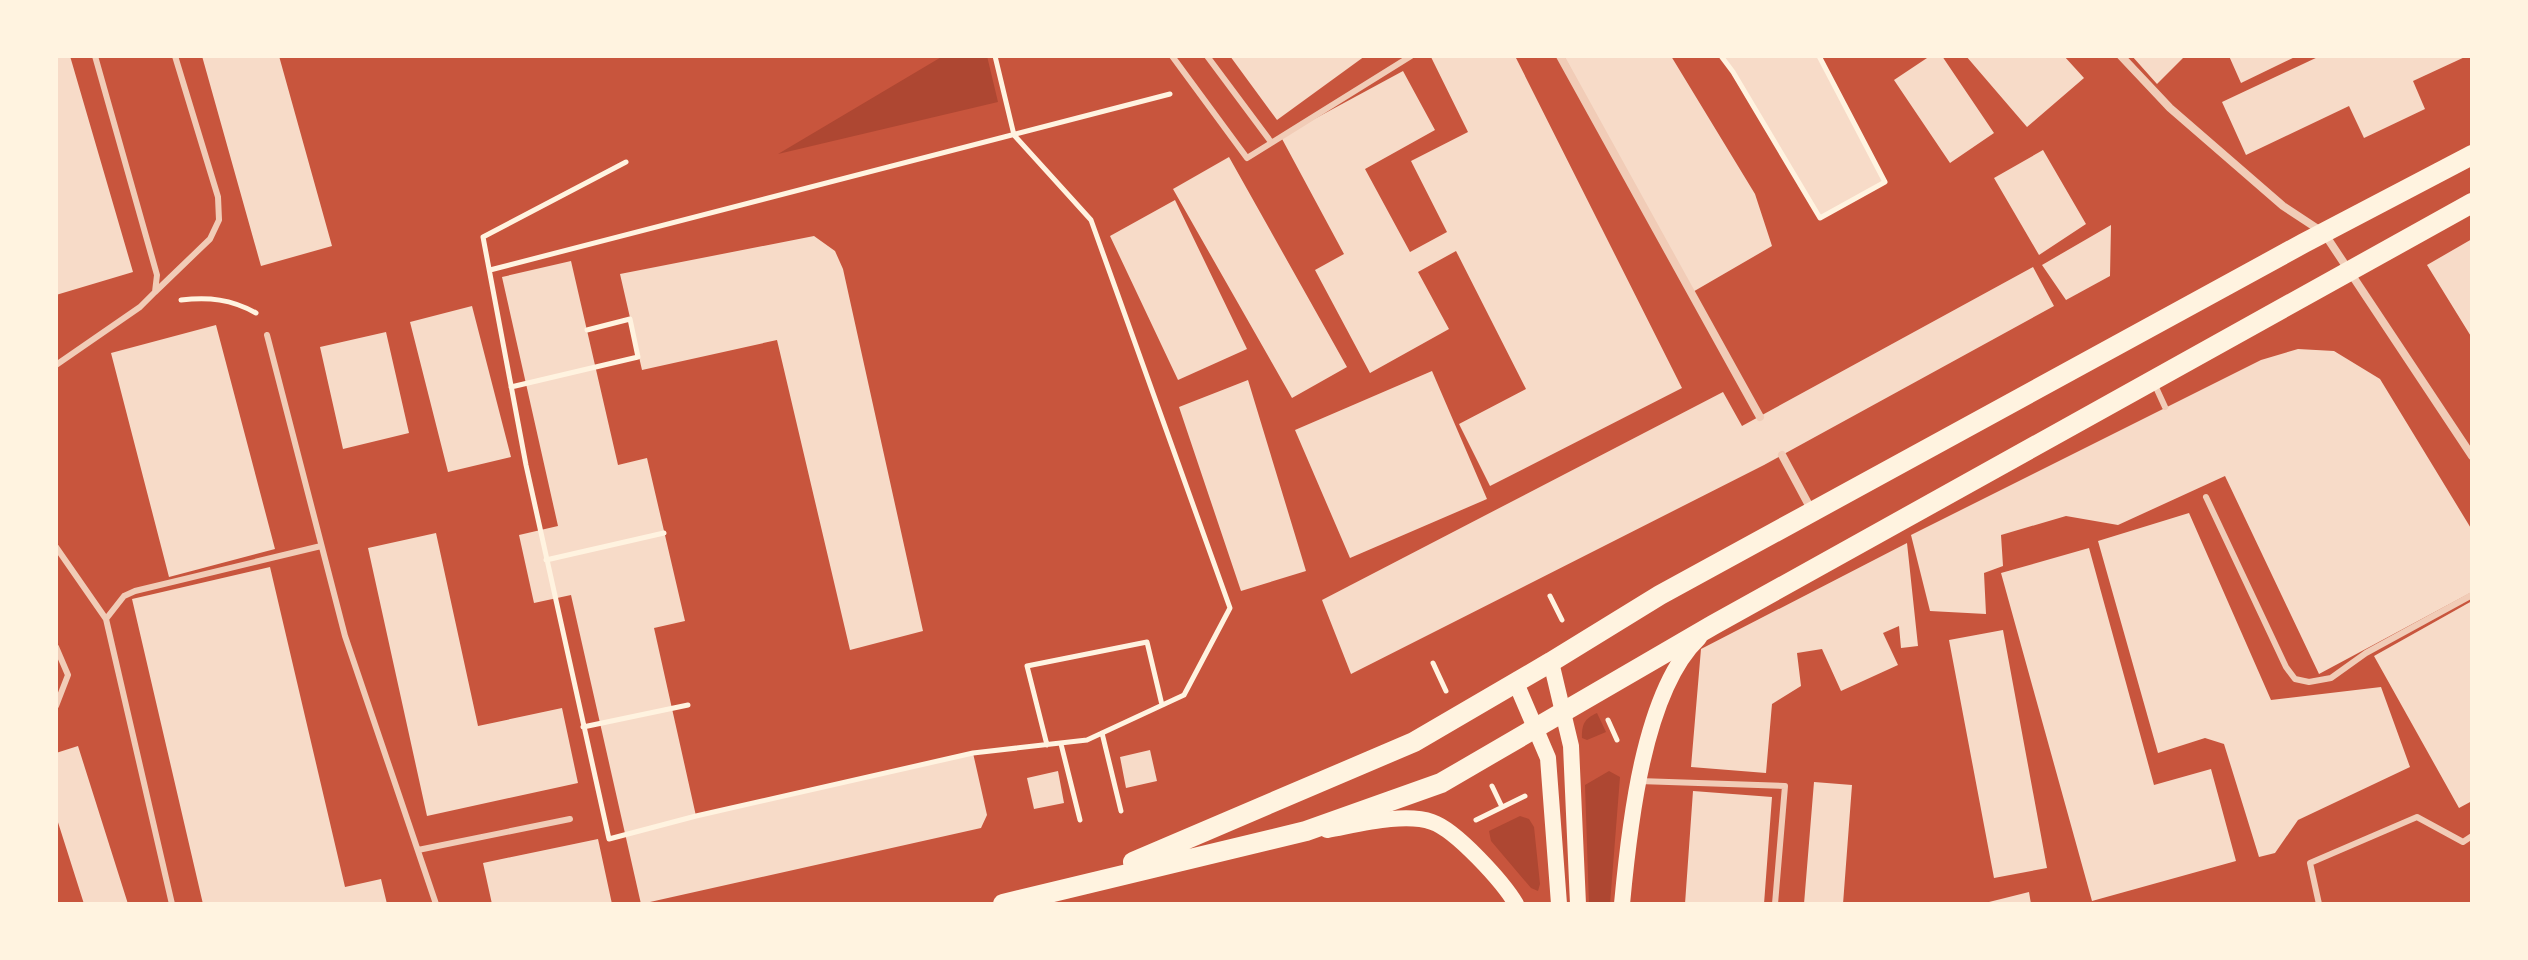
<svg xmlns="http://www.w3.org/2000/svg" width="2528" height="960" viewBox="0 0 2528 960" font-family="'PT Sans Narrow',sans-serif">
<style>
.green{fill:#ae4732}
.building{fill:#f7dbc8}
.lines{fill:none;stroke-linecap:round;stroke-linejoin:round}
.path{stroke:#fff3e0;stroke-width:5}
.service{stroke:#f1ccb7;stroke-width:6}
.minor{stroke:#f1ccb7;stroke-width:8}
.secondary{stroke:#fff3e0;stroke-width:16}
.primary{stroke:#fff3e0;stroke-width:20}
</style>
<rect width="100%" height="100%" fill="#c8553d"/>
<path class="green" d="M943,56H987L998,102L778,154Z
M1597,713L1606,732L1587,740L1582,738C1582,724 1584,719 1597,713Z
M1609,771L1620,777L1610,904H1589L1585,785Z
M1520,816L1529,819L1534,827L1540,884L1538,891L1531,888L1491,841L1489,831Z"/>
<path class="building" d="M56,56H70L133,272L56,295Z
M202,56H279L332,246L261,266Z
M1230,56H1365L1277,120Z
M1434,56H1515L1682,388L1490,486L1459,424L1526,389L1456,251L1418,272L1449,329L1370,373L1315,270L1344,254L1281,137L1403,71L1435,130L1365,169L1410,252L1447,232L1411,161L1468,132L1431,57Z
M1564,56H1671L1755,194L1772,246L1691,293Z
M1721,56H1819L1885,182L1820,218Z
M1930,56H1942L1994,133L1950,163L1894,80Z
M1966,56H2064L2084,78L2027,127Z
M2132,56H2185L2157,84Z
M2229,56H2297L2241,83Z
M2320,56H2467L2413,81L2425,109L2364,138L2349,106L2246,155L2222,102Z
M2043,150L2086,224L2039,255L1994,178Z
M1229,157L1347,367L1292,398L1173,189Z
M1175,200L1247,349L1178,380L1110,236Z
M2111,225L2110,276L2066,300L2042,265Z
M814,236L835,251L843,269L923,631L850,650L777,340L642,370L620,274Z
M2472,239V338L2427,265Z
M571,261L618,465L647,458L685,621L654,628L696,816L973,753L987,815L981,828L641,904L571,595L534,603L519,535L558,526L502,277Z
M2033,267L2054,306L1764,465L1351,674L1322,600L1723,392L1742,426Z
M472,306L511,457L448,472L410,322Z
M216,325L275,549L169,577L111,353Z
M386,332L409,433L343,449L320,347Z
M2298,349L2334,351L2380,379L2472,530V592L2319,674L2225,476L2118,525L2066,516L2001,535L2003,566L1984,573L1986,614L1930,611L1911,535L2261,360Z
M1432,371L1487,499L1350,558L1295,430Z
M1248,380L1306,571L1241,591L1179,407Z
M2189,513L2271,700L2381,687L2410,767L2298,820L2275,853L2259,857L2224,744L2205,738L2158,753L2098,541Z
M436,533L478,726L562,708L578,783L427,816L368,548Z
M1907,543L1918,646L1901,648L1899,626L1883,633L1898,665L1841,691L1822,649L1797,653L1801,686L1772,704L1766,773L1691,767L1701,649Z
M2089,548L2154,785L2211,769L2236,861L2092,901L2001,573Z
M270,567L345,887L381,879L387,904H203L132,599Z
M2472,601V801L2459,808L2374,656Z
M2003,630L2047,868L1994,878L1949,640Z
M78,746L128,904H84L56,816V753Z
M1150,750L1157,781L1126,788L1120,757Z
M1058,771L1064,803L1034,809L1027,778Z
M1814,782L1852,785L1843,904H1804Z
M1693,791L1772,797L1764,904H1685Z
M598,839L612,904H492L483,863Z
M2029,892L2031,904H1985V903Z"/>
<g class="lines">
<path class="path" d="M1721,56L1733,72L1820,218L1885,182L1819,56
M626,162L483,237L526,465L609,839L696,816L973,753L1087,740L1184,695L1230,608L1091,220L1014,135L995,56
M490,270L1170,94
M181,300C209,297 231,299 256,313
M511,387L638,357L630,319L587,330
M546,560L664,533
M1550,596L1562,620
M1433,663L1446,691
M1608,720L1617,740
M583,727L688,705
M1102,733L1121,811
M1061,744L1080,820
M1047,745L1027,666L1147,642L1162,705
M1492,786L1502,807
M1476,820L1525,796"/>
<path class="service" d="M1172,56L1247,158L1411,56
M1207,56L1271,142
M155,292L210,239L219,220L218,197L175,56
M267,335L345,636L436,904
M56,365L140,307L155,292L157,275L95,56
M2154,383L2165,407
M2206,497L2286,667L2295,679L2309,682L2331,678L2366,653L2472,595
M56,547L106,619L172,904
M106,619L124,596L135,591L321,546
M56,647L68,675L56,706
M1639,781L1785,786L1775,904
M418,850L570,819
M2319,904L2310,863L2417,817L2463,842L2472,836"/>
<path class="minor" d="M1560,56L1760,417
M2121,56L2170,108L2283,206L2324,233L2472,456
M1782,455L1812,511"/>
<path class="secondary" d="M1551,662L1571,746L1578,904
M1516,683L1548,758L1559,904
M1327,830C1356,825 1404,812 1432,822C1456,830 1503,882 1516,904
M1622,904C1629,829 1643,691 1699,638"/>
<path class="primary" d="M1133,862L1414,742L1551,662L1660,595L2304,243L2472,155
M1003,904L1306,831L1441,783L1713,625L2472,203"/>
</g>
<rect width="2528" height="960" fill="none" stroke="#fff3e0" stroke-width="116"/>
</svg>
